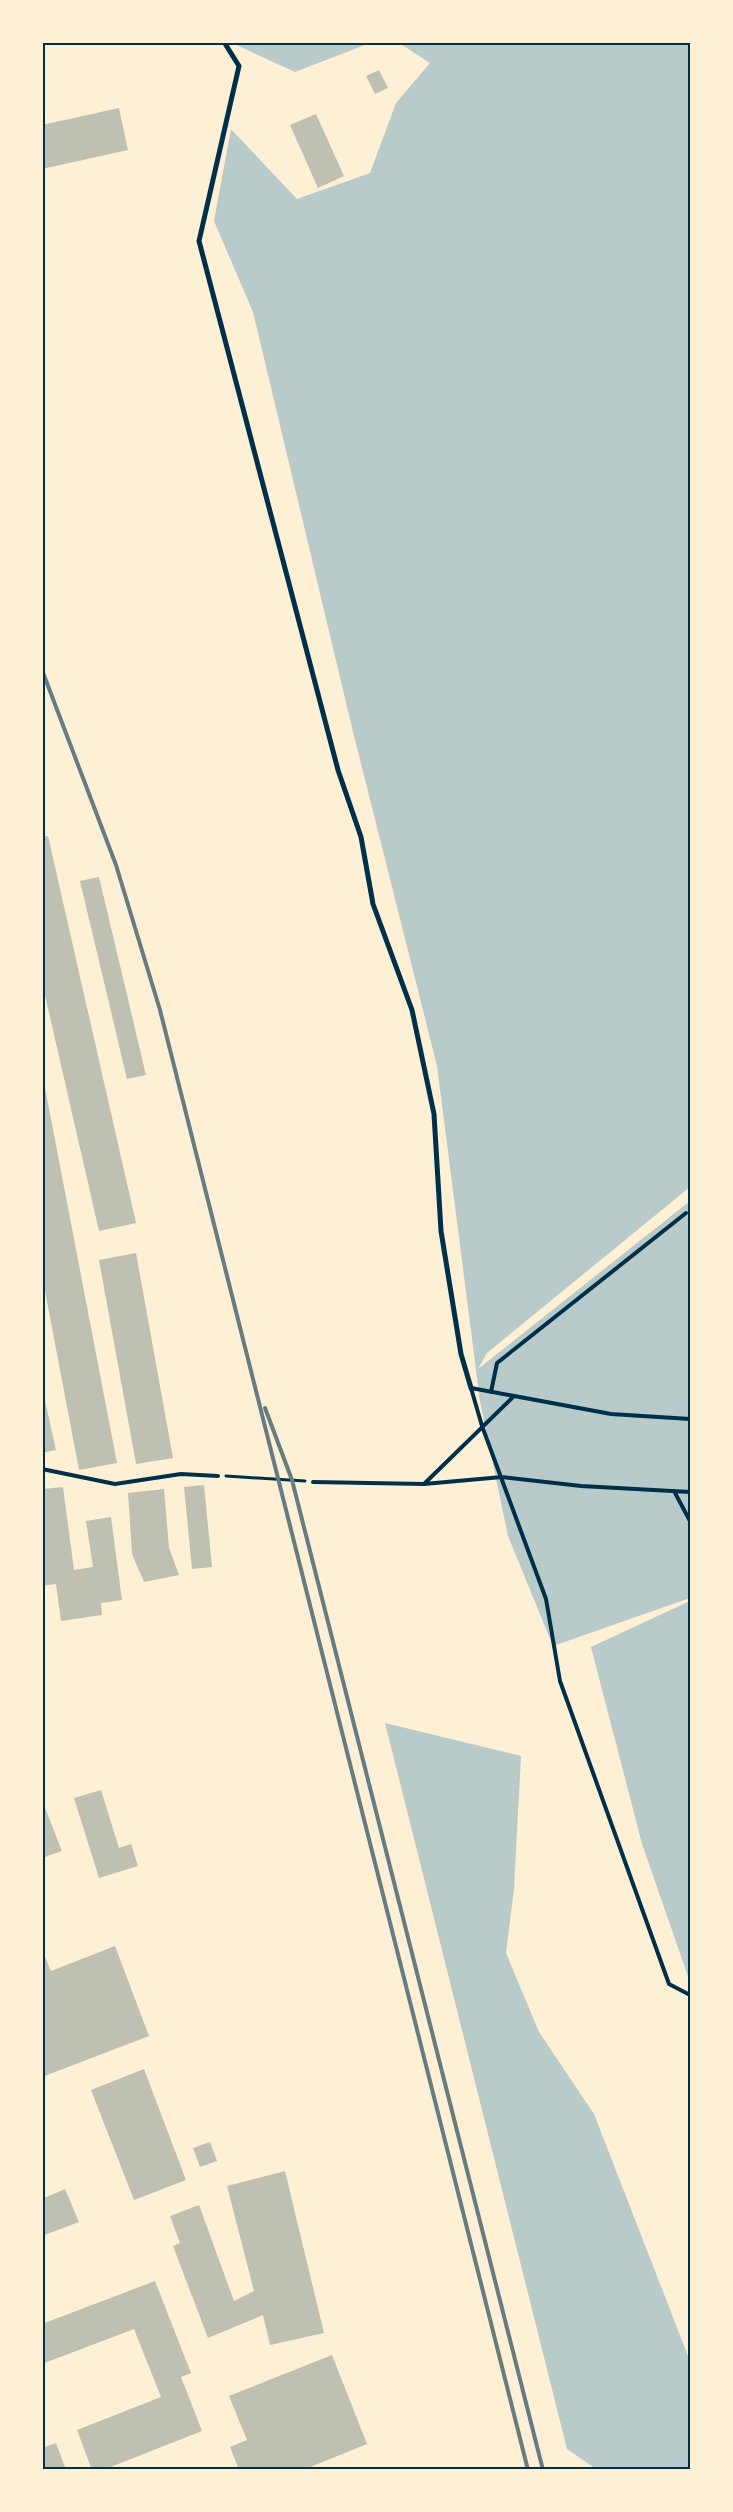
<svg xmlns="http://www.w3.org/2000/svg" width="733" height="2512" viewBox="0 0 733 2512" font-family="Inter,sans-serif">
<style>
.green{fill:#b9caca}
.building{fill:#bec0b2}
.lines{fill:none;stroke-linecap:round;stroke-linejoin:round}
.path{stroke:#003049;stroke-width:3}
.service{stroke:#003049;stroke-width:4}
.minor{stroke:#003049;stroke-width:5}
.rail{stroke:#657d81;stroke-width:4}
.neatline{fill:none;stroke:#003049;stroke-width:2}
</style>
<rect width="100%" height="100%" fill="#fdf0d5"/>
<path class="green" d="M232,43H370L295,72Z
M399,43H690V1187L487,1353L478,1369L690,1201V1598L553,1646L508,1536L480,1401L437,1066L353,732L253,312L214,221L231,129L297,199L370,173L396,103L430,63Z
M690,1601V1982L642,1844L591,1647Z
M385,1723L521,1756L514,1889L506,1953L539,2032L594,2114L690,2361V2469H596L567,2449Z"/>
<path class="building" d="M379,70L388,88L375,94L366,76Z
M119,108L128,150L42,169V125Z
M316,114L344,176L318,188L290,125Z
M48,836L136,1223L99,1231L42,982V837Z
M99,877L146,1075L127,1079L80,881Z
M42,1072L117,1463L79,1470L42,1275Z
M136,1253L173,1458L136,1464L99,1260Z
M42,1387L56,1450L42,1453Z
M204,1485L212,1567L192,1569L184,1487Z
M63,1487L74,1570L93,1567L86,1521L111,1517L122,1600L101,1603L102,1615L61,1621L56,1584L42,1586V1489Z
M164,1489L169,1548L179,1575L144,1582L132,1554L128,1493Z
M101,1790L119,1848L131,1844L138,1866L99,1878L74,1798Z
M42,1800L62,1851L42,1858Z
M115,1946L149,2036L42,2077V1950L51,1971Z
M144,2069L186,2180L134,2200L91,2090Z
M210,2142L217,2161L200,2167L193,2148Z
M285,2171L324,2333L270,2345L263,2315L208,2338L173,2246L180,2243L170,2216L199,2205L234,2301L254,2291L227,2186Z
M65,2189L79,2222L42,2236V2199Z
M155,2281L191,2373L181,2377L202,2431L103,2470H92L77,2430L161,2397L134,2329L42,2364V2324Z
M332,2355L367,2444L303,2470H239L230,2447L247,2440L229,2396Z
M56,2443L66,2470H42V2448Z"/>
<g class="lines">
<path class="path" d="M226,1476L305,1481"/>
<path class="service" d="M491,1392L497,1363L686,1213
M690,1419L611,1414L471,1388L482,1426L546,1599L560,1681L669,1984L690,1995
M42,1469L115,1484L181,1474L218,1476
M313,1482L424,1484L502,1477L581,1486L690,1492
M424,1484L513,1397
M674,1491L690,1521"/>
<path class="minor" d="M224,42L239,66L199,241L338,770L361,837L373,904L412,1010L434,1114L441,1231L461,1354L471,1388"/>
<path class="rail" d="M42,670L116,865L160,1010L528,2470
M265,1408L292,1480L543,2470"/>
</g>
<rect width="733" height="2512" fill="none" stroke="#fdf0d5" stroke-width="88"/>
<rect x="44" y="44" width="645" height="2424" class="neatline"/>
</svg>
